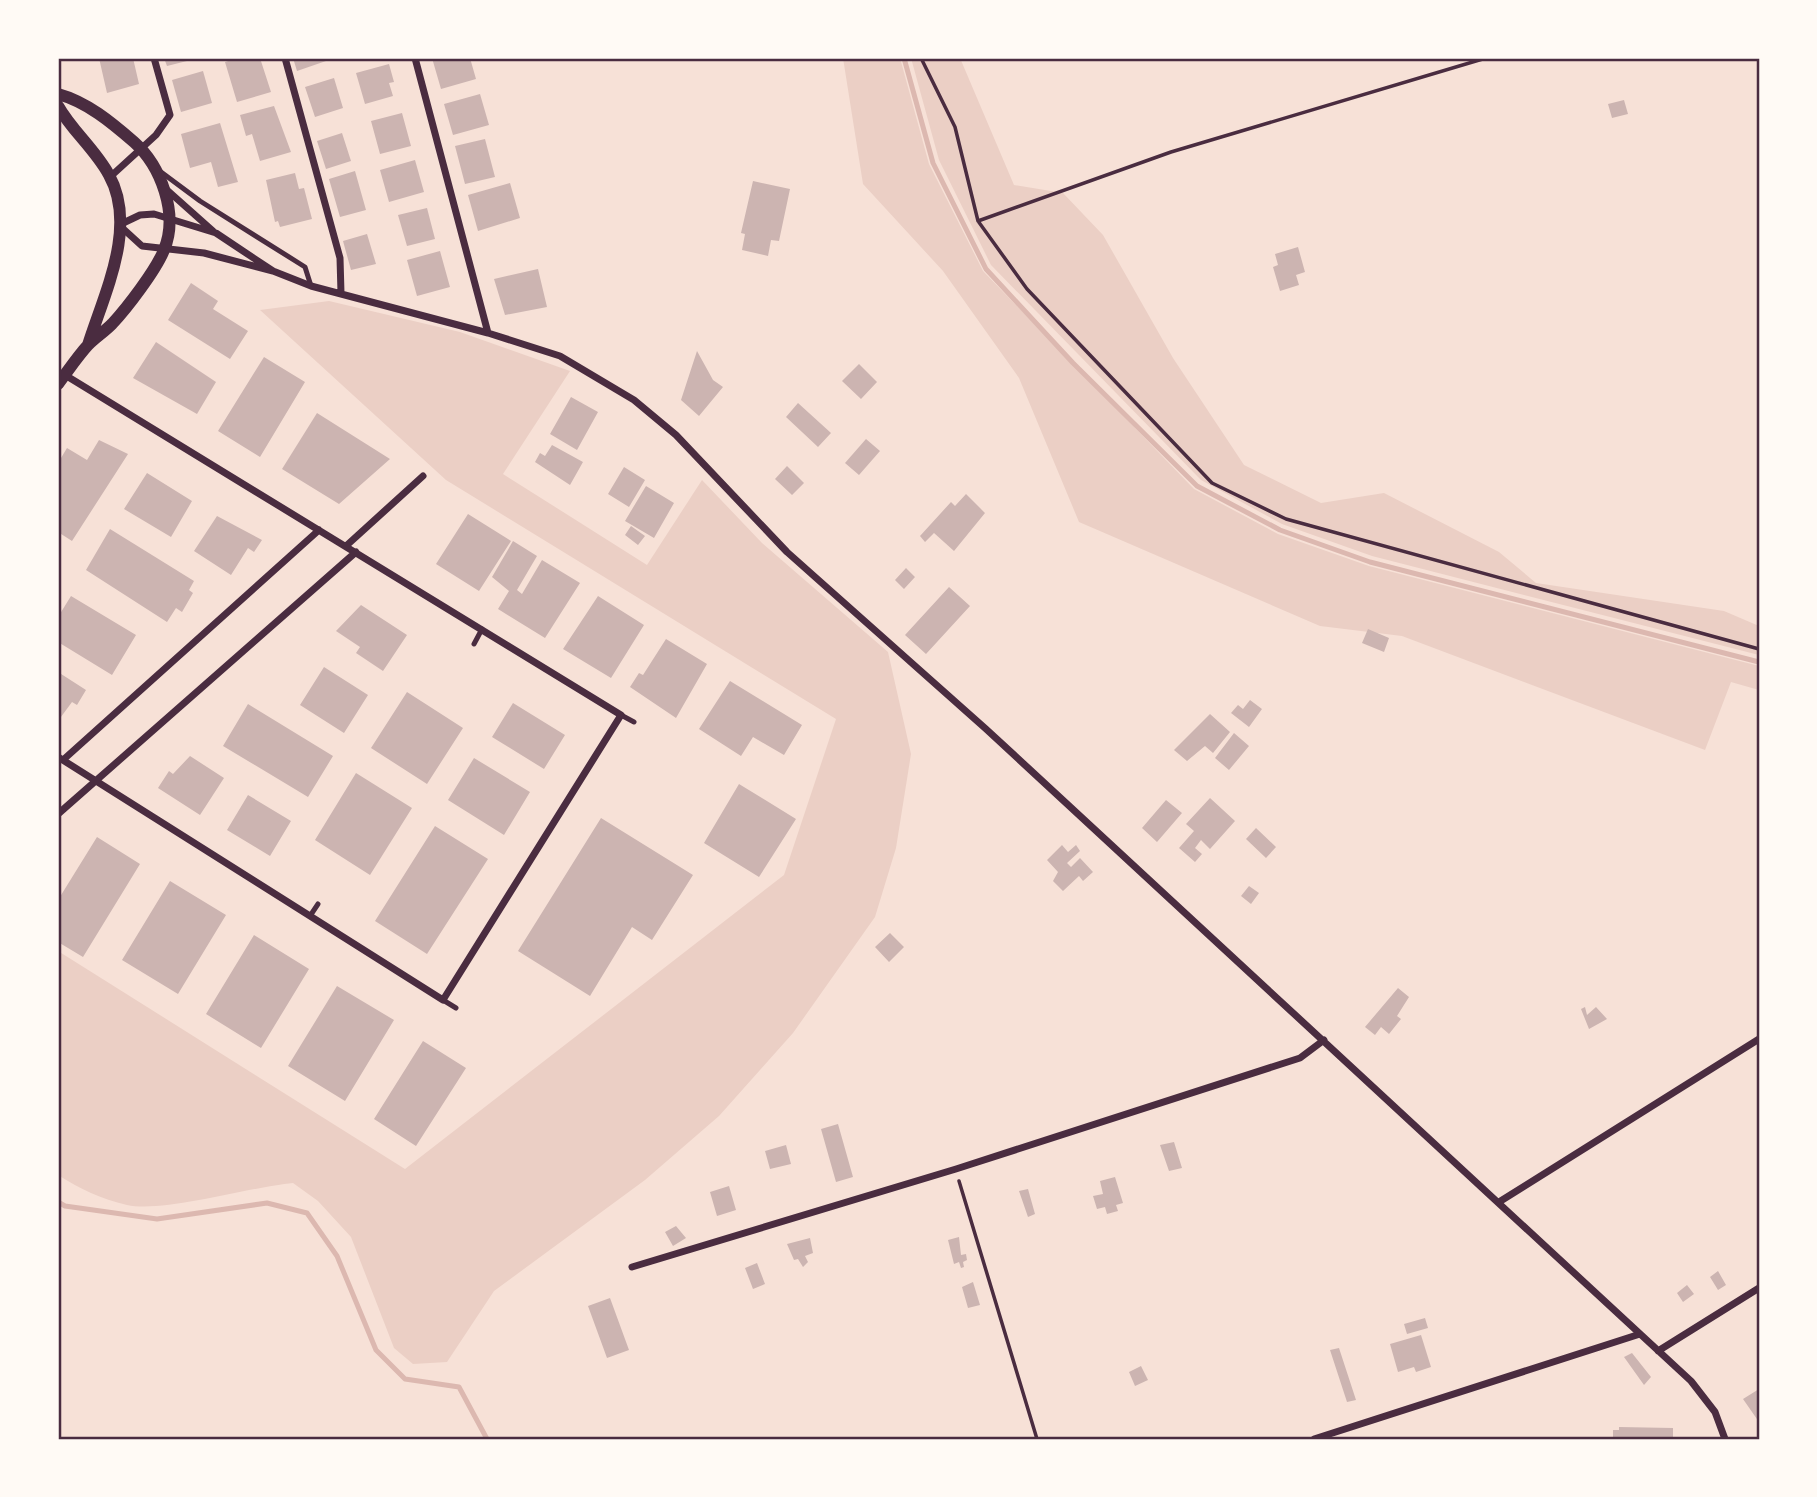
<svg xmlns="http://www.w3.org/2000/svg" width="1817" height="1497" viewBox="0 0 1817 1497" font-family="Commissioner,sans-serif">
<style>
.green{fill:#ebcfc5}
.lines{fill:none;stroke-linecap:round;stroke-linejoin:round}
.stream{stroke:#dcb8b0;stroke-width:5}
.building{fill:#ccb4b1}
.path{stroke:#4a2c40;stroke-width:3.5}
.service{stroke:#4a2c40;stroke-width:5}
.minor{stroke:#4a2c40;stroke-width:7}
.tertiary{stroke:#4a2c40;stroke-width:12}
.neatline{fill:none;stroke:#4a2c40;stroke-width:2.5}
</style>
<rect width="100%" height="100%" fill="#f7e1d7"/>
<path class="green" d="M843,58H900L929,164L983,271L1194,489L1278,534L1369,566L1759,666V690L1731,682L1705,750L1402,636L1320,626L1079,522L1019,378L943,271L863,184Z
M911,58H960L1014,185L1063,193L1103,235L1173,358L1244,465L1321,503L1384,493L1499,552L1536,583L1724,611L1759,626V655L1372,556L1282,524L1201,480L991,265L939,160Z
M329,301L460,332L570,371L503,474L647,565L702,480L762,543L888,652L911,754L896,848L875,917L793,1033L719,1116L645,1180L494,1291L447,1362L413,1364L394,1348L351,1237L318,1201L293,1183C249,1187 164,1213 127,1205C101,1199 80,1189 58,1175V951L405,1169L784,875L836,719L446,480L260,310Z"/>
<g class="lines">
<path class="stream" d="M904,58L933,163L986,269L1073,363L1197,486L1280,530L1370,562L1759,662
M58,1202L65,1206L157,1219L267,1203L307,1213L337,1256L376,1350L405,1379L459,1387L487,1439"/>
</g>
<path class="building" d="M99,58H133L139,84L107,93Z
M164,58H195V59L167,66Z
M238,58H260L271,92L237,102L225,62Z
M293,58H325L326,61L297,71Z
M432,58H470L476,79L441,89Z
M389,64L394,82L389,83L393,96L365,104L356,73Z
M203,71L212,103L181,112L172,80Z
M334,78L343,108L315,117L305,87Z
M480,94L489,125L453,135L444,104Z
M1624,100L1628,114L1612,118L1608,104Z
M274,106L291,152L260,161L252,134L246,136L240,115Z
M402,113L411,146L380,154L371,121Z
M220,123L238,182L218,187L211,162L190,168L181,134Z
M342,133L351,161L326,169L317,141Z
M485,139L495,177L465,184L455,146Z
M415,160L424,192L389,202L380,170Z
M355,171L366,210L340,217L329,179Z
M295,173L299,189L304,188L312,219L280,227L278,221L275,222L266,180Z
M753,181L790,189L779,241L771,240L768,256L742,250L745,234L741,233Z
M510,183L520,218L478,231L468,195Z
M427,208L435,239L407,246L398,215Z
M367,234L376,264L351,270L343,241Z
M1298,247L1305,272L1296,275L1299,285L1280,291L1273,267L1278,265L1275,254Z
M440,251L450,287L417,296L407,260Z
M538,269L547,307L505,315L494,279Z
M191,283L218,301L213,309L248,331L230,359L168,320Z
M156,342L216,382L197,414L133,378Z
M697,351L713,380L723,387L699,416L681,400Z
M264,357L305,382L260,457L218,431Z
M859,364L877,382L861,399L842,381Z
M571,397L598,412L577,450L550,434Z
M798,403L831,433L818,447L786,417Z
M317,413L390,459L339,504L282,469Z
M866,439L880,451L859,475L845,463Z
M99,440L128,454L72,541L58,532V463L67,448L87,460Z
M552,445L583,462L570,485L535,462L540,453L545,456Z
M787,466L804,483L792,495L775,479Z
M624,467L645,480L629,507L608,494Z
M147,473L192,501L171,537L124,509Z
M646,486L674,503L654,538L625,521Z
M966,494L985,513L954,551L934,533L925,542L920,536L951,502L955,506Z
M468,514L511,541L479,591L436,564Z
M217,516L262,540L254,552L248,548L231,575L194,551Z
M631,526L645,536L638,545L625,535Z
M110,529L194,581L189,590L193,593L182,612L176,608L167,622L86,570Z
M513,541L537,556L517,590L522,594L542,560L580,583L545,638L498,609L509,591L492,577Z
M906,568L915,577L904,589L895,580Z
M949,587L970,606L926,654L905,635Z
M71,596L136,635L112,675L58,642V617Z
M598,596L644,625L611,678L563,649Z
M361,605L407,635L383,671L356,653L360,647L336,631Z
M1368,629L1389,638L1384,652L1362,643Z
M666,639L707,664L676,718L630,687L639,673L643,675Z
M324,667L368,695L344,733L300,705Z
M58,672L86,690L77,705L72,702L58,721Z
M730,681L802,725L784,755L753,737L741,756L699,729Z
M407,692L463,728L427,784L371,748Z
M1250,700L1262,709L1249,727L1231,713L1238,705L1243,709Z
M513,703L565,735L544,769L492,737Z
M248,704L333,756L308,797L223,746Z
M1210,714L1230,732L1213,753L1205,746L1187,761L1174,750Z
M1234,733L1249,746L1229,770L1215,758Z
M190,756L224,778L200,815L158,788L169,771L173,774Z
M474,758L530,792L504,835L448,800Z
M356,773L412,808L370,875L315,840Z
M739,784L796,819L759,877L704,843Z
M248,795L291,821L270,856L227,830Z
M1210,798L1235,821L1210,849L1201,840L1195,848L1202,854L1195,862L1179,848L1194,831L1186,824Z
M1166,800L1182,813L1157,842L1142,828Z
M601,818L693,875L652,940L632,927L590,996L518,951Z
M435,826L488,859L427,954L375,921Z
M1256,828L1276,847L1266,858L1246,839Z
M97,837L140,864L83,957L58,942V900Z
M1062,845L1068,852L1076,845L1080,851L1067,863L1071,867L1080,858L1093,872L1083,881L1079,876L1063,891L1053,881L1058,872L1047,860Z
M170,881L226,915L178,994L122,960Z
M1249,886L1259,893L1251,904L1241,896Z
M890,933L904,947L889,962L875,947Z
M254,935L309,969L261,1048L206,1014Z
M337,986L394,1020L345,1101L288,1066Z
M1398,988L1409,997L1397,1016L1401,1019L1389,1034L1381,1027L1375,1035L1365,1027Z
M1585,1007L1587,1015L1596,1007L1607,1019L1589,1029L1581,1009Z
M423,1041L466,1068L416,1146L374,1119Z
M838,1124L853,1177L836,1182L821,1129Z
M1174,1142L1182,1168L1169,1171L1160,1145Z
M786,1145L791,1164L770,1169L765,1151Z
M1115,1177L1123,1203L1116,1205L1118,1211L1107,1214L1105,1207L1097,1209L1093,1196L1103,1194L1100,1181Z
M729,1186L736,1210L717,1216L710,1192Z
M1028,1189L1035,1214L1028,1217L1019,1191Z
M676,1226L686,1238L673,1246L665,1232Z
M959,1237L961,1255L966,1254L967,1260L963,1262L964,1267L961,1268L959,1262L954,1264L948,1240Z
M810,1238L813,1253L805,1256L808,1262L803,1267L798,1259L794,1260L787,1244Z
M757,1263L765,1284L753,1289L745,1268Z
M1718,1271L1726,1285L1718,1290L1710,1277Z
M973,1282L980,1305L968,1308L962,1287Z
M1687,1285L1694,1294L1683,1302L1677,1293Z
M610,1298L629,1350L607,1358L588,1306Z
M1425,1318L1428,1328L1407,1334L1404,1324Z
M1421,1335L1431,1367L1416,1372L1414,1367L1398,1372L1390,1344Z
M1339,1348L1356,1400L1347,1402L1330,1350Z
M1632,1353L1651,1377L1644,1385L1624,1357Z
M1141,1366L1148,1380L1135,1386L1129,1372Z
M1759,1389V1422L1743,1399Z
M1619,1427L1673,1428V1439H1613V1430H1619Z"/>
<g class="lines">
<path class="path" d="M921,58L955,127L978,221L1027,289L1212,483L1286,519L1759,649
M978,221L1171,152L1486,58
M959,1181L1037,1439"/>
<path class="service" d="M161,172L200,201L305,267L311,286
M474,644L482,629
M621,715L634,722
M310,916L318,904
M443,1000L456,1008"/>
<path class="minor" d="M285,58L340,258L341,293
M415,58L488,333
M110,177L156,135L170,115L154,58
M167,190L213,231
M273,271L216,233L154,214L140,215L119,225L142,246L204,253L273,271L311,286L488,333L560,356L634,400L676,435L787,552L986,729L1691,1381L1715,1412L1725,1439
M346,546L423,476
M58,757L443,1000L621,715L65,375
M63,760L319,530
M58,814L356,552
M1499,1202L1759,1039
M632,1267L956,1169L1300,1058L1324,1040
M1658,1351L1759,1288
M1314,1439L1640,1334"/>
<path class="tertiary" d="M58,94C87,102 111,122 134,142C161,166 179,214 164,250C156,270 127,308 112,324C104,332 95,338 88,345C77,357 68,371 58,384
M58,106C72,131 95,149 109,175C138,227 104,294 88,345"/>
</g>
<rect width="1817" height="1497" fill="none" stroke="#fffaf5" stroke-width="119"/>
<rect x="60" y="60" width="1698" height="1378" class="neatline"/>
</svg>
